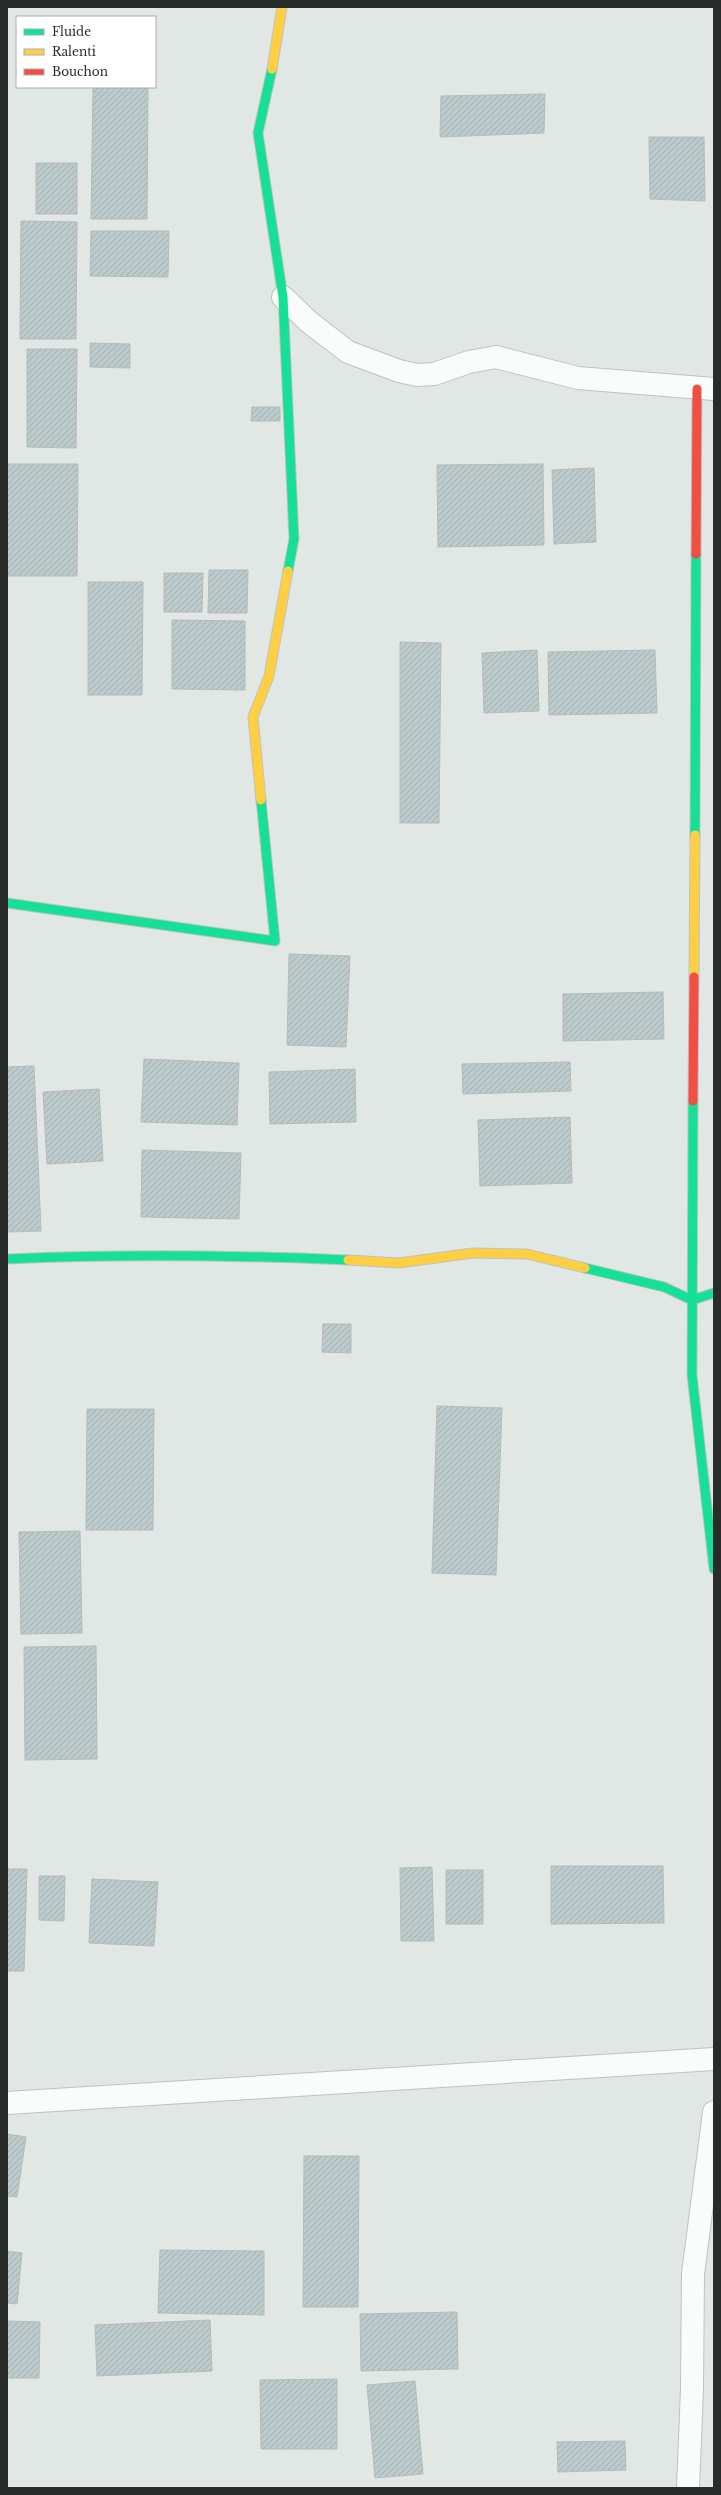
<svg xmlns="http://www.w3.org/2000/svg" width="721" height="2495" viewBox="0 0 721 2495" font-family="'Libre Baskerville',serif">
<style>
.building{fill:url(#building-hatch);stroke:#b6baba}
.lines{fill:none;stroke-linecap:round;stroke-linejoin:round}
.street-casing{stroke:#bec3c1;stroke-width:24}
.fast-casing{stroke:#bec3c1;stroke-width:11}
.slow-casing{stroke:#bec3c1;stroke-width:11}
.jam-casing{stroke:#bec3c1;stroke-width:11}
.street{stroke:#fafbfb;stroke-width:22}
.fast{stroke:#16e098;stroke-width:9}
.slow{stroke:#ffcf43;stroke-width:9}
.jam{stroke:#f24e42;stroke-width:9}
</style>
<defs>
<pattern id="building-hatch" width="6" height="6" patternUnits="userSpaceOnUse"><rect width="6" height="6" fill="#bdcacb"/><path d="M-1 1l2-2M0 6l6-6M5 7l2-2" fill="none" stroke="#a2aeae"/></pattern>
</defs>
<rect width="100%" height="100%" fill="#e1e7e5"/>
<path class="building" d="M93,87H148L147,219H91Z
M545,94L544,133L440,137L441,96Z
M649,137H704L705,201L650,199Z
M36,163H77V214H36Z
M21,221L77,222L76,339H20Z
M91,231H169L168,277L90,276Z
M90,343L130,344V368L90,367Z
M27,349H77L76,448L27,447Z
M252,407H280V421H251Z
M7,464H78L77,576H7Z
M543,464L544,545L438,547L437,465Z
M594,468L596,542L554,544L552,470Z
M209,570H248L247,613H208Z
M164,573H203L202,612H164Z
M88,582H143L142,695H88Z
M172,620L245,621V690L172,689Z
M400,642L441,643L439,823H400Z
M537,650L539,711L484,713L482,653Z
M655,650L657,713L549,715L548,652Z
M289,954L350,956L346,1047L287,1045Z
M663,992L664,1039L563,1041V994Z
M144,1059L239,1063L237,1125L141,1122Z
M570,1062L571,1091L463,1094L462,1064Z
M34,1066L41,1231L7,1232V1067Z
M355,1069L356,1122L270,1124L269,1072Z
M99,1089L103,1161L47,1164L43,1092Z
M570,1117L572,1183L480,1186L478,1120Z
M142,1150L241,1153L239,1219L141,1217Z
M323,1324H351V1353L322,1352Z
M437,1406L502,1408L496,1575L432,1573Z
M87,1409H154L153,1530H86Z
M80,1531L82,1633L21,1634L19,1532Z
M96,1646L97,1759L25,1760L24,1647Z
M551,1866H663L664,1923L551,1924Z
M432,1867L434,1941H401L400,1868Z
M7,1869H27L24,1971H7Z
M446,1870H483V1924H446Z
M39,1876H65L64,1921L39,1920Z
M92,1879L158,1882L154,1946L89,1943Z
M7,2134L26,2137L17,2197L7,2196Z
M304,2156H359L358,2307H303Z
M160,2250L264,2251V2315L158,2313Z
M7,2251L22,2253L17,2304L7,2303Z
M457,2312L458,2369L361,2371L360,2314Z
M210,2320L212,2371L97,2376L95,2325Z
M7,2321L40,2322L39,2378H7Z
M337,2379V2449H261L260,2380Z
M415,2381L423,2474L375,2478L367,2385Z
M625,2441L626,2470L558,2472L557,2442Z"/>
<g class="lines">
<defs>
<path id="street" d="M283,297L309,322L348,352L399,371L417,375L434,374L469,362L496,357L578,378L714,389
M7,2103L714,2059
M688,2488L692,2389L693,2274L714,2112"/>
<path id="fast" d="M272,69L258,133L283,297L294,539L288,571
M695,835L696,554
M7,903L275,941L261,800
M693,1101L692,1375L714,1569
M7,1259C121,1254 234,1255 348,1260
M585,1268L664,1287L692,1300L714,1293"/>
<path id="slow" d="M272,69L282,7
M261,800L253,717L269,676L288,571
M694,977L695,835
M348,1260L399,1263L473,1253L527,1254L585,1268"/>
<path id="jam" d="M696,554L697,389
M693,1101L694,977"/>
</defs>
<use href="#street" class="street-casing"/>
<use href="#fast" class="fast-casing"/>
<use href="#slow" class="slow-casing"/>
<use href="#jam" class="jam-casing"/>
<use href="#street" class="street"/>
<use href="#fast" class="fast"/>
<use href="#slow" class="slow"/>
<use href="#jam" class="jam"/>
</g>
<rect width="721" height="2495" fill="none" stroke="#282d2b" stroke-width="16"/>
<rect x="16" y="16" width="140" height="72" fill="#ffffff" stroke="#a9abaa"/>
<rect x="24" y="29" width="20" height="6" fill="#16e098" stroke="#a9abaa"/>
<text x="52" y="36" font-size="12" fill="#282d2b">Fluide</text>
<rect x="24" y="49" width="20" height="6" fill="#ffcf43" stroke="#a9abaa"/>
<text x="52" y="56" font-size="12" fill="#282d2b">Ralenti</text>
<rect x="24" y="69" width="20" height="6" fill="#f24e42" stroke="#a9abaa"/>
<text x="52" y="76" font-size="12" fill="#282d2b">Bouchon</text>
</svg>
